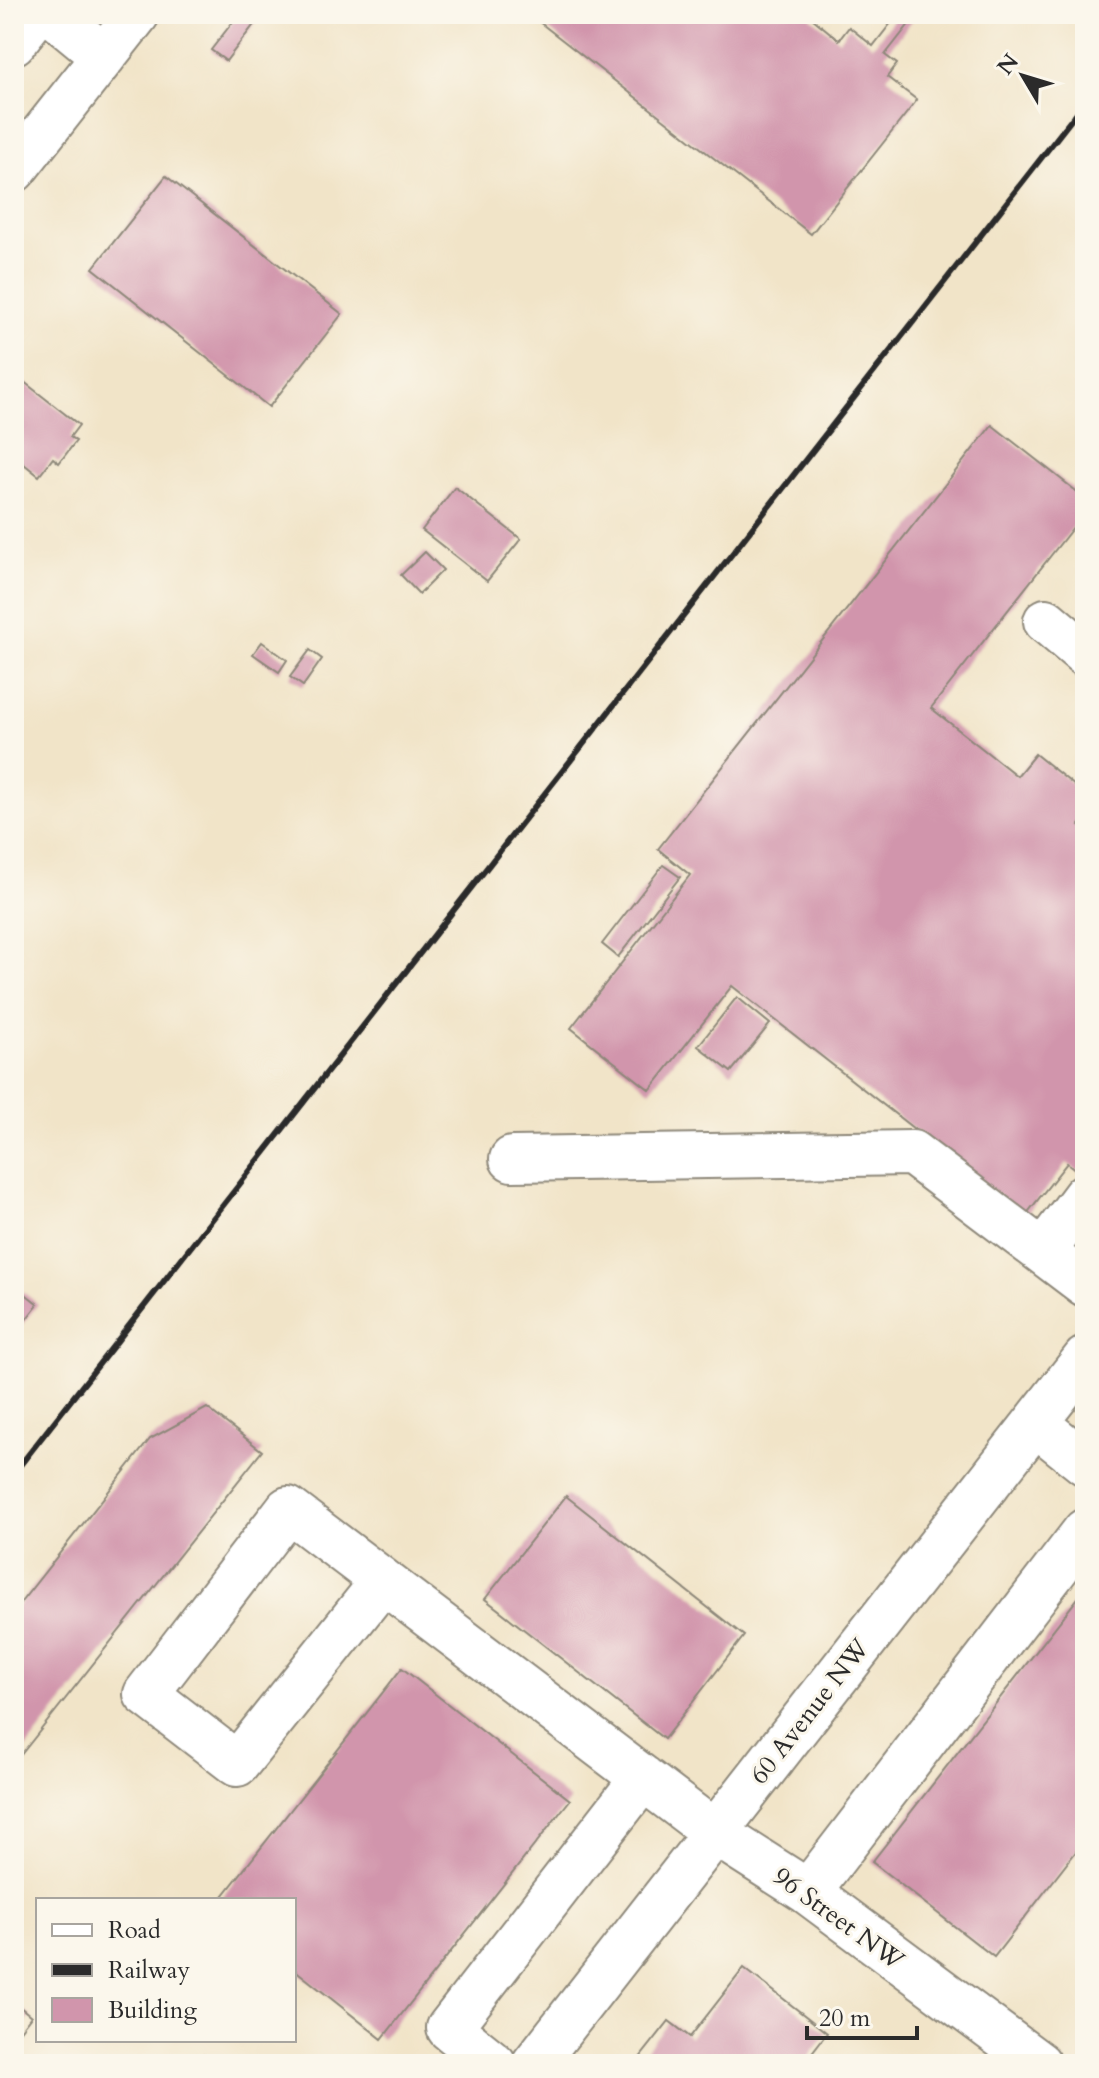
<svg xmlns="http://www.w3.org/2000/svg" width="1099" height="2078" viewBox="0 0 1099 2078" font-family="Cardo,serif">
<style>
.building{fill:#d195ac}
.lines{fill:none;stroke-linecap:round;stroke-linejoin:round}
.minor-casing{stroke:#8e887a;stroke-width:48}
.minor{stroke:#fff;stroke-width:44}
.rail{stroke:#2b2b2b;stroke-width:6}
.labels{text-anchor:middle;stroke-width:6;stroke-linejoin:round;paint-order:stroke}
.street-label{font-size:26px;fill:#2b2b2b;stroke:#fbf7ec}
</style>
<rect width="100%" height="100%" fill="#fbf7ec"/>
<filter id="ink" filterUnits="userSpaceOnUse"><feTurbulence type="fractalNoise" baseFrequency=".0125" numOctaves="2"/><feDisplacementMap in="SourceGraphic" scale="16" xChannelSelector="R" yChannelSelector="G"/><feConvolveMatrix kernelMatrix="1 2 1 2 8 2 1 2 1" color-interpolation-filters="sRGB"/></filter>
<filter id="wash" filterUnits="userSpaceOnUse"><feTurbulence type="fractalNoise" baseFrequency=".006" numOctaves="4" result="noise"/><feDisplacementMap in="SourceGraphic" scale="32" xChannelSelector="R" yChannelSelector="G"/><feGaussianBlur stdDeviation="1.8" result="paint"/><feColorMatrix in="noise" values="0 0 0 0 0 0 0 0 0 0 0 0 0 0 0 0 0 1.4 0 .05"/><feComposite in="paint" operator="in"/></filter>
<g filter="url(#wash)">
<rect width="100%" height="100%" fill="#f1e4c8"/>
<g id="blocks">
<path class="building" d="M239,14H262L226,61L211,50Z
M529,14H807L839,40L849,27L873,46L898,14H917L885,55L897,64L887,77L917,100L811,234Z
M166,176L342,314L269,407L93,268Z
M14,374L79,425L70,437L76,441L59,463L53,458L39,476L14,456Z
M992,425L1085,498V512L931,708L1017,776L1035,754L1085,794V819L1080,825L1085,829V1167L1080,1173L1067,1163L1025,1216L732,986L650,1090L571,1028L690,875L658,849Z
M455,487L521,539L487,581L422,530Z
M425,552L443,570L419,594L401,575Z
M262,642L287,660L279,672L253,654Z
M310,650L322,659L303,686L290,677Z
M663,865L680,877L618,957L602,944Z
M737,997L770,1024L731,1072L698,1046Z
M14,1285L38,1304L14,1335Z
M207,1408L262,1451L20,1756L14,1752V1611L150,1439Z
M566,1496L744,1636L664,1739L485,1599Z
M1085,1589V1840L994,1957L872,1862Z
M402,1668L570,1800L382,2039L294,1969V1900H220Z
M744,1968L827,2033L803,2064H787L778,2057L772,2064H635L669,2021L690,2037Z
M14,2002L31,2016L14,2038Z
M204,2055L216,2064H197Z"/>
</g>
</g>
<g filter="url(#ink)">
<use href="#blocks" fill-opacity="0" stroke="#8e887a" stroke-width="2"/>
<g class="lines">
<defs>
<path id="minor" d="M53,14L104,56
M14,42L36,14
M14,170L137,14
M1046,621L1085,654
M512,1159L912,1153L1085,1284
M1043,1252L1085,1196
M1035,1423L1085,1463
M383,1581L237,1764L146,1694L288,1509L714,1832L808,1892L1039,2064
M808,1892L1085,1531
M494,2064L449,2028L643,1778
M534,2064L1085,1359"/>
</defs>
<use href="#minor" class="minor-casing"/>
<use href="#minor" class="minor"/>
<path class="rail" d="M14,1473L1085,102"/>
</g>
</g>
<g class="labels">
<g class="street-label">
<text transform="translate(809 1711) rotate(-52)" y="9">60 Avenue NW</text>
<text transform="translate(839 1918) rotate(36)" y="9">96 Street NW</text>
</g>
</g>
<rect width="1099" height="2078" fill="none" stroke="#fbf7ec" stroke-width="48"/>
<rect x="36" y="1898" width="260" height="144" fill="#fbf7ec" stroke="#a8a59f" stroke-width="2"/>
<rect x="52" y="1924" width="40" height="12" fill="#ffffff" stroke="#a8a59f" stroke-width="2"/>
<text x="108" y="1938" font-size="24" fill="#2b2b2b">Road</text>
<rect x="52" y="1964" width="40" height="12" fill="#2b2b2b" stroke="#a8a59f" stroke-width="2"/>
<text x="108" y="1978" font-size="24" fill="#2b2b2b">Railway</text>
<rect x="52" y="1998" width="40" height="24" fill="#d195ac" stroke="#a8a59f" stroke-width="2"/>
<text x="108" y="2018" font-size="24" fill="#2b2b2b">Building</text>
<g transform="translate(1023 76) rotate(308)" stroke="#fbf7ec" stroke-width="6" paint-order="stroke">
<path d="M0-6L14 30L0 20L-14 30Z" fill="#2b2b2b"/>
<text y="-12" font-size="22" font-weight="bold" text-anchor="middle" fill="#2b2b2b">N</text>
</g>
<path d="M807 2026v12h110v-12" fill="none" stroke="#2b2b2b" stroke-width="4"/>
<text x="819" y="2026" font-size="24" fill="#2b2b2b" stroke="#fbf7ec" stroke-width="6" paint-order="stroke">20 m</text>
</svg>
